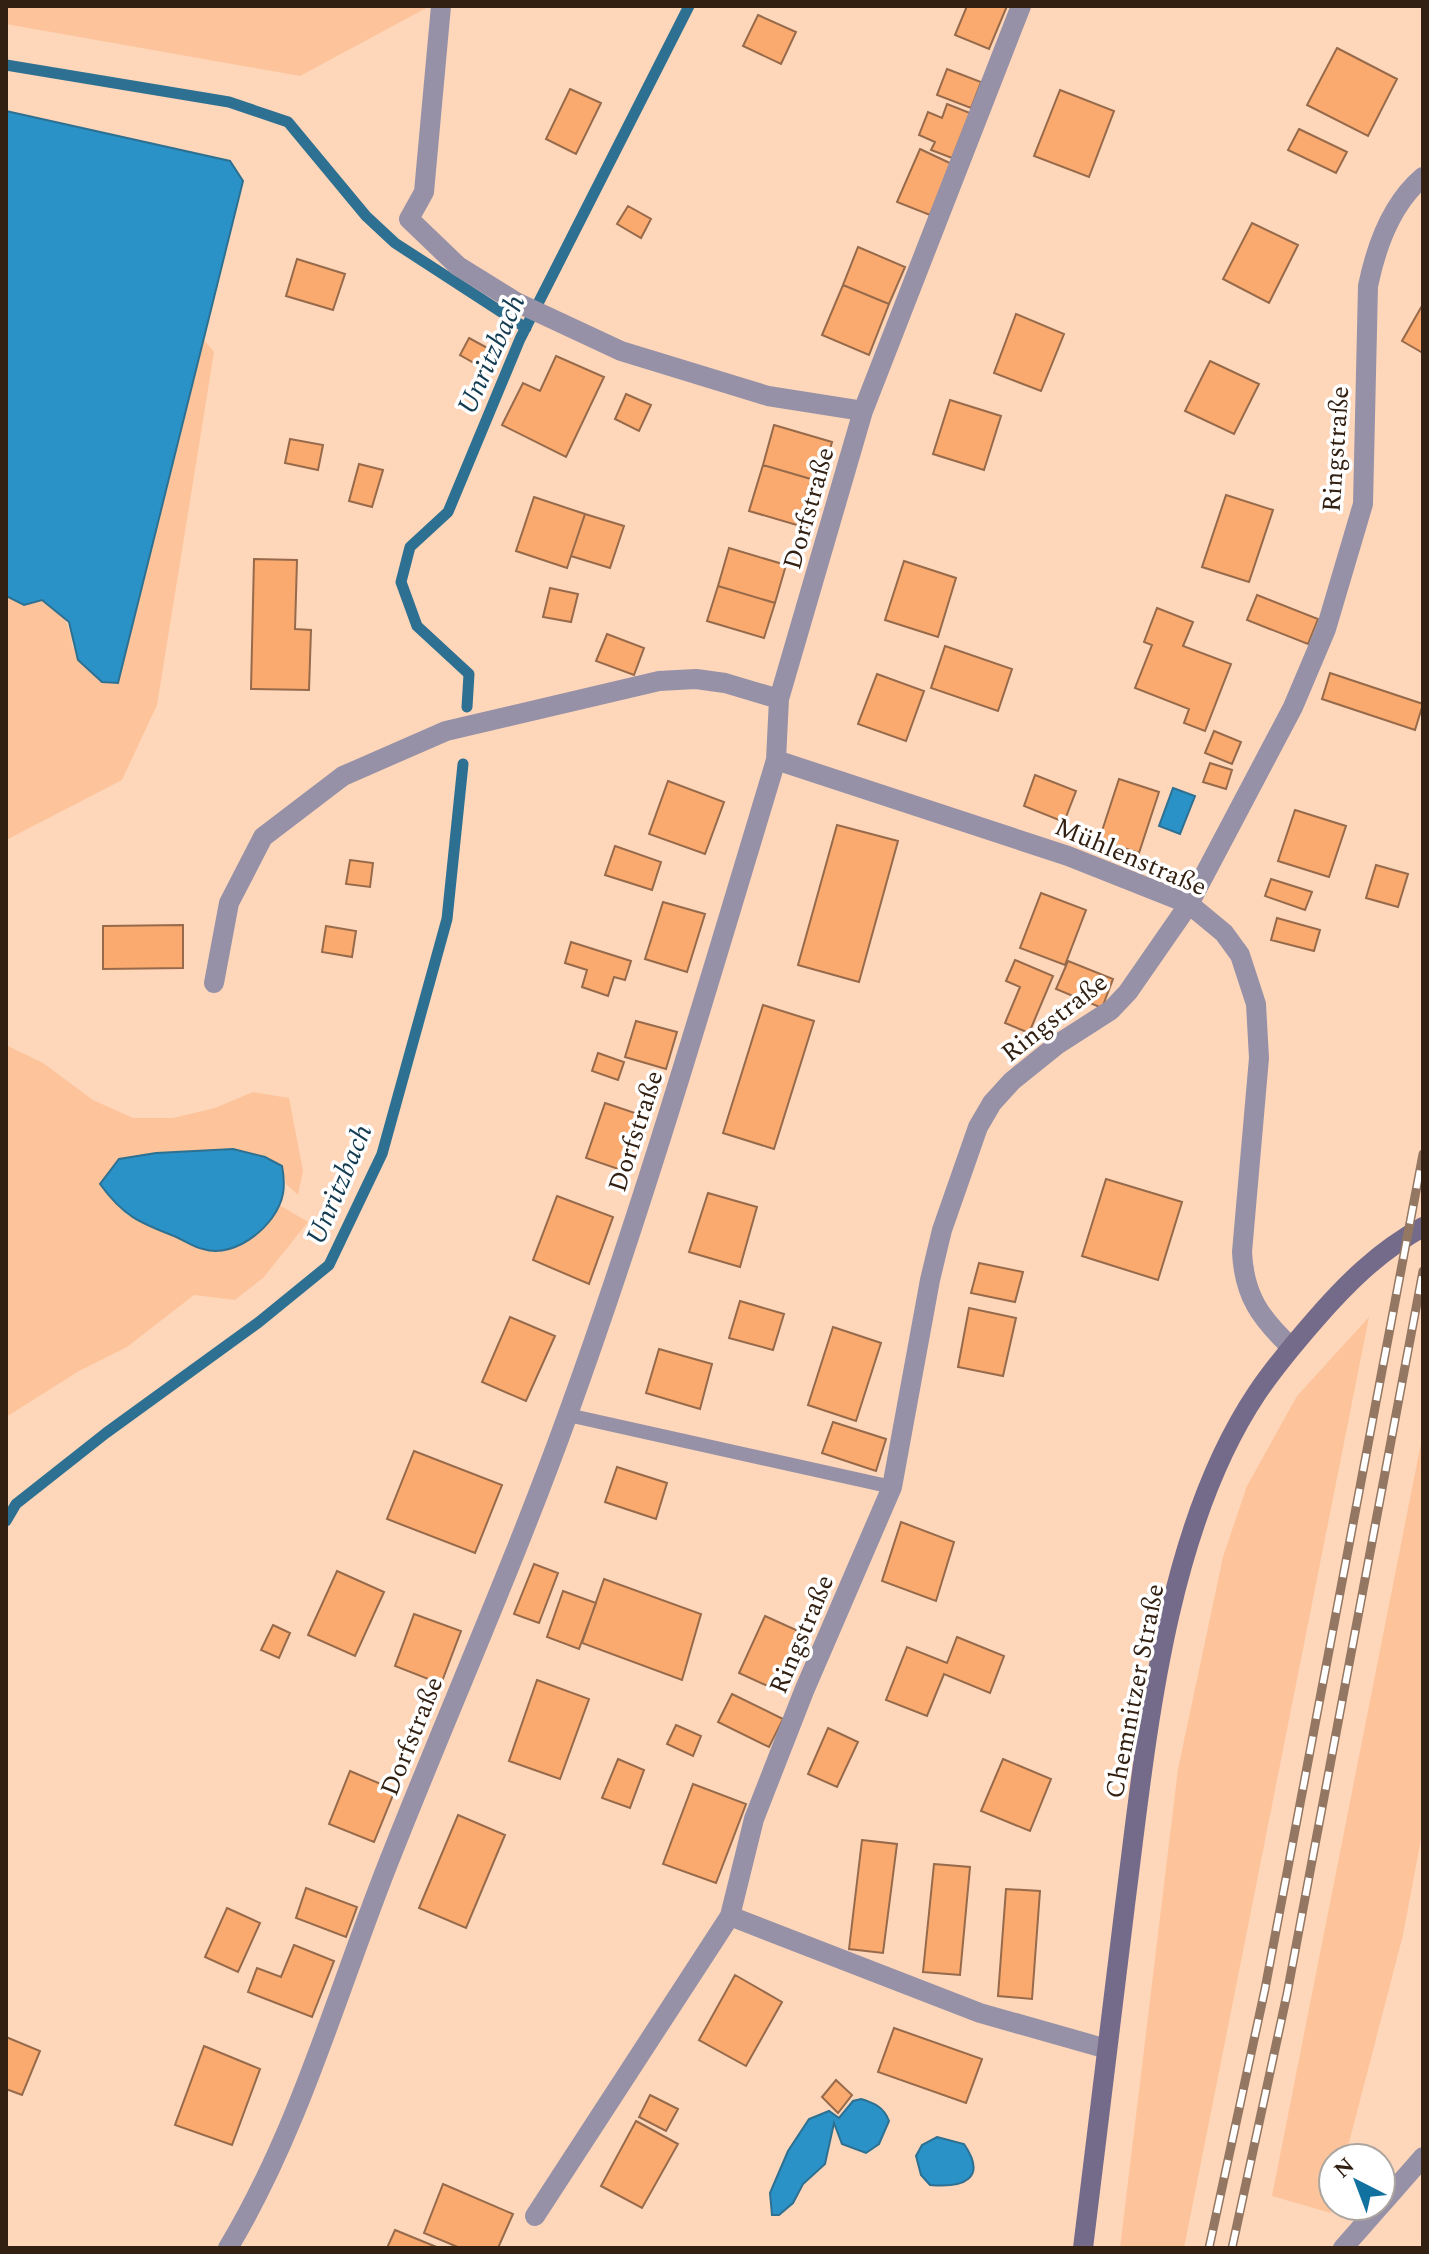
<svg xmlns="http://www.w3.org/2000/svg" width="1429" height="2254" viewBox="0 0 1429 2254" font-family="Spectral,serif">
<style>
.green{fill:#fdc49b}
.water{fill:#2b92c7;stroke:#2d7091;stroke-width:2}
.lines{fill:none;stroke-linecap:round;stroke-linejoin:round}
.stream{stroke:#2d7091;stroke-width:11}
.building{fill:#faaa6e;stroke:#966a4a;stroke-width:2}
.lane{stroke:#9691a7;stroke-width:14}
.street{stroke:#9691a7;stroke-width:20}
.secondary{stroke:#746b8b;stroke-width:20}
.rail-casing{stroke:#937762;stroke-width:9}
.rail{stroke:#fff;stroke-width:6;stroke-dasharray:18;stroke-linecap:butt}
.labels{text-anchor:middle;stroke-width:7;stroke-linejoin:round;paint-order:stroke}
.street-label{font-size:26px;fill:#322012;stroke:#fff}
.water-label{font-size:28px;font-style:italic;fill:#133c53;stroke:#fff}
</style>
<rect width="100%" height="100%" fill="#fed6ba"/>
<path class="green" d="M6,6H428V7L300,76L6,24Z
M204,340L214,352L157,705L122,780L6,840V596L24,605L42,600C66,616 69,621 73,648L118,683Z
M6,1045L43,1063L93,1100L133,1118H173L215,1108L253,1092L289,1098L303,1171L298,1195L286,1184L282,1166L233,1149L156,1153L125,1214L205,1250L266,1226L281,1206L308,1222L263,1278L235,1300L194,1295L127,1347L79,1371L6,1417Z
M1369,1317L1184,2248H1120L1178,1769L1223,1557L1247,1486L1297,1396Z
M1423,1433V1828L1403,1935L1345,2158H1333L1331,2213L1272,2196Z"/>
<path class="water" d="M6,111L230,161L243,181L118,683L102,682L78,660L69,622L42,600L24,605L6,596Z
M1173,788L1195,796L1180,834L1159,826Z
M233,1149L265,1157L282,1166C286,1187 284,1201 272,1218C257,1238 229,1257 203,1249C193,1247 184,1240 174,1236C140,1223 123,1216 100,1184L119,1159L156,1153Z
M861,2099C874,2103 884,2107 889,2121L879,2144L866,2153L842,2144L834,2123L825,2164L803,2184L793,2203L779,2215H772L770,2193L788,2151L809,2119L829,2111L839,2118L853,2101Z
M937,2137L964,2144C988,2179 963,2188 930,2185L921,2175L916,2156L922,2145Z"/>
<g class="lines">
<path class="stream" d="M6,65L229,102L288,122L366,216L395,243L526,328
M467,707L469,674L417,626L401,582L410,547L448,512L520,339L689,6
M6,1521L16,1504L106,1433L259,1322L329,1265L382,1154L447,919L463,764"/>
</g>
<path class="building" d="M967,6H1007L989,49L955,35Z
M758,15L796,32L781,64L743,46Z
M1337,48L1397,79L1368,136L1307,105Z
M947,69L981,82L971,108L937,95Z
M570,89L601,103L576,154L546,139Z
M1060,90L1114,111L1089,177L1034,156Z
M947,104L970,113L952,158L931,150L935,142L919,135L928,112L942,118Z
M1299,129L1347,152L1336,173L1288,150Z
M920,149L952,164L930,215L897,202Z
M628,206L651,219L641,238L617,224Z
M1252,223L1298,245L1269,303L1223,279Z
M858,247L905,267L889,304L843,285Z
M297,259L345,274L333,310L286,296Z
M843,285L889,304L869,355L822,335Z
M1423,304V353L1402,341Z
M1016,314L1064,334L1041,391L994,373Z
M469,338L491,350L481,367L460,355Z
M556,356L604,377L566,457L502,425L523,383L540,391Z
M1210,361L1259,384L1234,434L1185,411Z
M626,394L651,405L639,431L615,419Z
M950,400L1001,416L984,470L933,454Z
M774,425L832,442L821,482L763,465Z
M290,439L323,445L318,470L285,463Z
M359,464L383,470L372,507L349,501Z
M763,465L821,482L807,528L749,511Z
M1226,495L1273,510L1249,582L1202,567Z
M534,497L585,514L567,568L516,551Z
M585,514L624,526L610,568L571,556Z
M729,548L786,565L775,603L718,586Z
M254,559L297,560L295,629L311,630L309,690L251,689Z
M904,561L956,578L938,637L885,620Z
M718,586L775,603L764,638L707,621Z
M550,588L578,594L571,622L543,617Z
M1257,595L1318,619L1308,644L1247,620Z
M1157,608L1193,622L1183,646L1231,664L1205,731L1184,723L1189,709L1135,688L1152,645L1144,642Z
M607,634L644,648L634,675L596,661Z
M945,646L1012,669L998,711L931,688Z
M1330,673L1423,704L1415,730L1322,699Z
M877,674L924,691L906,741L858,724Z
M1214,731L1241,742L1232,764L1205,753Z
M1210,763L1232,770L1226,789L1203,782Z
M1035,775L1076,791L1064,822L1024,806Z
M1119,779L1159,792L1139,853L1099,840Z
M668,781L724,802L705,854L649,834Z
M1295,810L1346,826L1329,877L1278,861Z
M837,825L898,841L859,982L798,965Z
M615,846L661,862L652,890L605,875Z
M350,860L373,863L370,887L346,884Z
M1376,865L1408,874L1398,907L1366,898Z
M1271,879L1312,892L1305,910L1265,896Z
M1041,893L1086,910L1065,965L1020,948Z
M663,902L705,914L687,972L645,959Z
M1277,918L1320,930L1314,951L1271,940Z
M183,925V968L103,969V926Z
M326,926L356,931L352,957L322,952Z
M571,942L631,961L625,980L614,977L608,996L582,987L587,970L565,963Z
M1015,960L1053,976L1029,1033L1005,1023L1020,987L1006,981Z
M1068,961L1113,979L1102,1008L1056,989Z
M763,1005L814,1021L774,1149L723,1133Z
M636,1021L677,1032L666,1069L625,1057Z
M598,1053L624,1062L618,1080L592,1071Z
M605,1103L650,1118L630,1173L586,1158Z
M1106,1179L1182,1202L1158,1280L1082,1256Z
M708,1193L757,1207L740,1267L689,1252Z
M557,1196L613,1217L589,1284L533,1260Z
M979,1263L1023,1272L1015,1302L971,1293Z
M740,1301L784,1314L773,1350L729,1338Z
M969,1308L1016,1318L1003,1376L958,1367Z
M510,1317L555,1336L526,1401L482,1382Z
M833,1327L881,1343L856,1421L808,1405Z
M659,1349L712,1364L700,1409L646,1393Z
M833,1422L886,1439L876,1471L822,1453Z
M414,1451L502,1485L475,1553L387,1519Z
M617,1467L667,1483L656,1519L605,1502Z
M901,1522L954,1542L936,1601L882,1581Z
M534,1564L558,1573L539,1623L514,1614Z
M337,1571L384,1592L355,1656L308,1635Z
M604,1579L701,1614L682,1680L582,1643Z
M563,1591L596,1603L579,1649L547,1637Z
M414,1614L461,1631L441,1684L395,1666Z
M765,1616L807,1635L781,1692L739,1673Z
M273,1625L290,1633L279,1658L261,1650Z
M957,1637L1004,1656L990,1693L944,1674L927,1716L886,1700L907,1647L947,1663Z
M537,1680L589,1699L560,1779L509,1761Z
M732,1694L783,1719L769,1747L718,1722Z
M676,1725L701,1736L693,1756L667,1744Z
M828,1728L858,1742L837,1787L808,1774Z
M618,1759L644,1770L630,1808L602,1798Z
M1003,1759L1051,1779L1030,1831L981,1811Z
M350,1771L395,1790L374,1842L329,1824Z
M693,1784L746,1804L716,1883L663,1864Z
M458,1815L505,1835L466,1928L419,1908Z
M862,1840L897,1844L883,1953L849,1949Z
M934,1864L970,1867L960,1975L923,1972Z
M306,1888L357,1907L346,1937L296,1918Z
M1006,1889L1040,1891L1032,1999L998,1996Z
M227,1908L260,1923L238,1972L205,1957Z
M294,1945L334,1961L312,2017L248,1992L257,1968L281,1977Z
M735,1975L782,2002L746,2066L699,2040Z
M894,2028L982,2059L966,2103L878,2072Z
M6,2037L40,2051L22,2095L6,2089Z
M204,2046L260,2069L232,2145L175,2125Z
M836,2080L852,2095L838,2113L822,2097Z
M650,2095L678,2109L666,2131L639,2117Z
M636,2121L678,2144L642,2208L601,2186Z
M443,2184L513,2214L498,2248H460L424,2233Z
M395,2230L439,2248H387Z"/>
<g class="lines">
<path class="lane" d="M568,1415L892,1487"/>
<path class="street" d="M441,6L424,192L409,219L458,266L516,302L621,351L768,396L863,411
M776,760L1068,856L1189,904L1224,933L1240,955L1256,1004L1259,1058L1242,1252C1244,1295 1260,1318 1291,1347
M214,983L229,903L263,837L343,776L446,731L659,681L696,679L725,683L779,699
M730,1916L980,2013L1107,2049
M1381,2205L1423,2157
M535,2216L730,1916L754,1819L804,1691L892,1487L930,1280L942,1230L978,1127L992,1103L1012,1081L1058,1044L1111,1010L1128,992L1189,904L1293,707L1326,629L1363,504L1368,286C1376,247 1391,204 1423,177
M228,2248C301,2127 340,1982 393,1851C451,1705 515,1561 568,1414C646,1199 710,978 776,760L779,699L863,411L1021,6
M1343,2248L1380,2206"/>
<path class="secondary" d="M1083,2248C1097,2134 1111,2019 1125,1905C1146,1742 1164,1532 1257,1393C1274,1368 1294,1344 1314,1321C1346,1284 1379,1251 1423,1227"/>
<defs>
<path id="rail" d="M1209,2248L1265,1989L1423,1154
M1232,2248L1287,1994L1423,1271"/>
</defs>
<use href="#rail" class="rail-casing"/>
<use href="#rail" class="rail"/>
</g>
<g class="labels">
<g class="street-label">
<text transform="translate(1335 449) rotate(-86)" y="9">Ringstraße</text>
<text transform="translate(808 508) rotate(-74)" y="9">Dorfstraße</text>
<text transform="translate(1131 856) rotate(23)" y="9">Mühlenstraße</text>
<text transform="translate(1054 1017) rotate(-38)" y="9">Ringstraße</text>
<text transform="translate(635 1131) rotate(-72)" y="9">Dorfstraße</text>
<text transform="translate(801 1634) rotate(-67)" y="9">Ringstraße</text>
<text transform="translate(1134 1691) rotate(-79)" y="9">Chemnitzer Straße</text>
<text transform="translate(411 1736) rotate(-68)" y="9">Dorfstraße</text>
</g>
<g class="water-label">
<text transform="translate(490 354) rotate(-66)" y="10">Unritzbach</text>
<text transform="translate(338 1184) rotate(-67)" y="10">Unritzbach</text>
</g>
</g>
<rect width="1429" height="2254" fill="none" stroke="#322012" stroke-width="16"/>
<g transform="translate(1357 2182) rotate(318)"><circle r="38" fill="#ffffff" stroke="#ada6a0" stroke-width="2"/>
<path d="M0-6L14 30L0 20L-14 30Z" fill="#11719f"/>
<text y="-12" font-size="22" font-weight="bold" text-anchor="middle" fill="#322012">N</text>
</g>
</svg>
